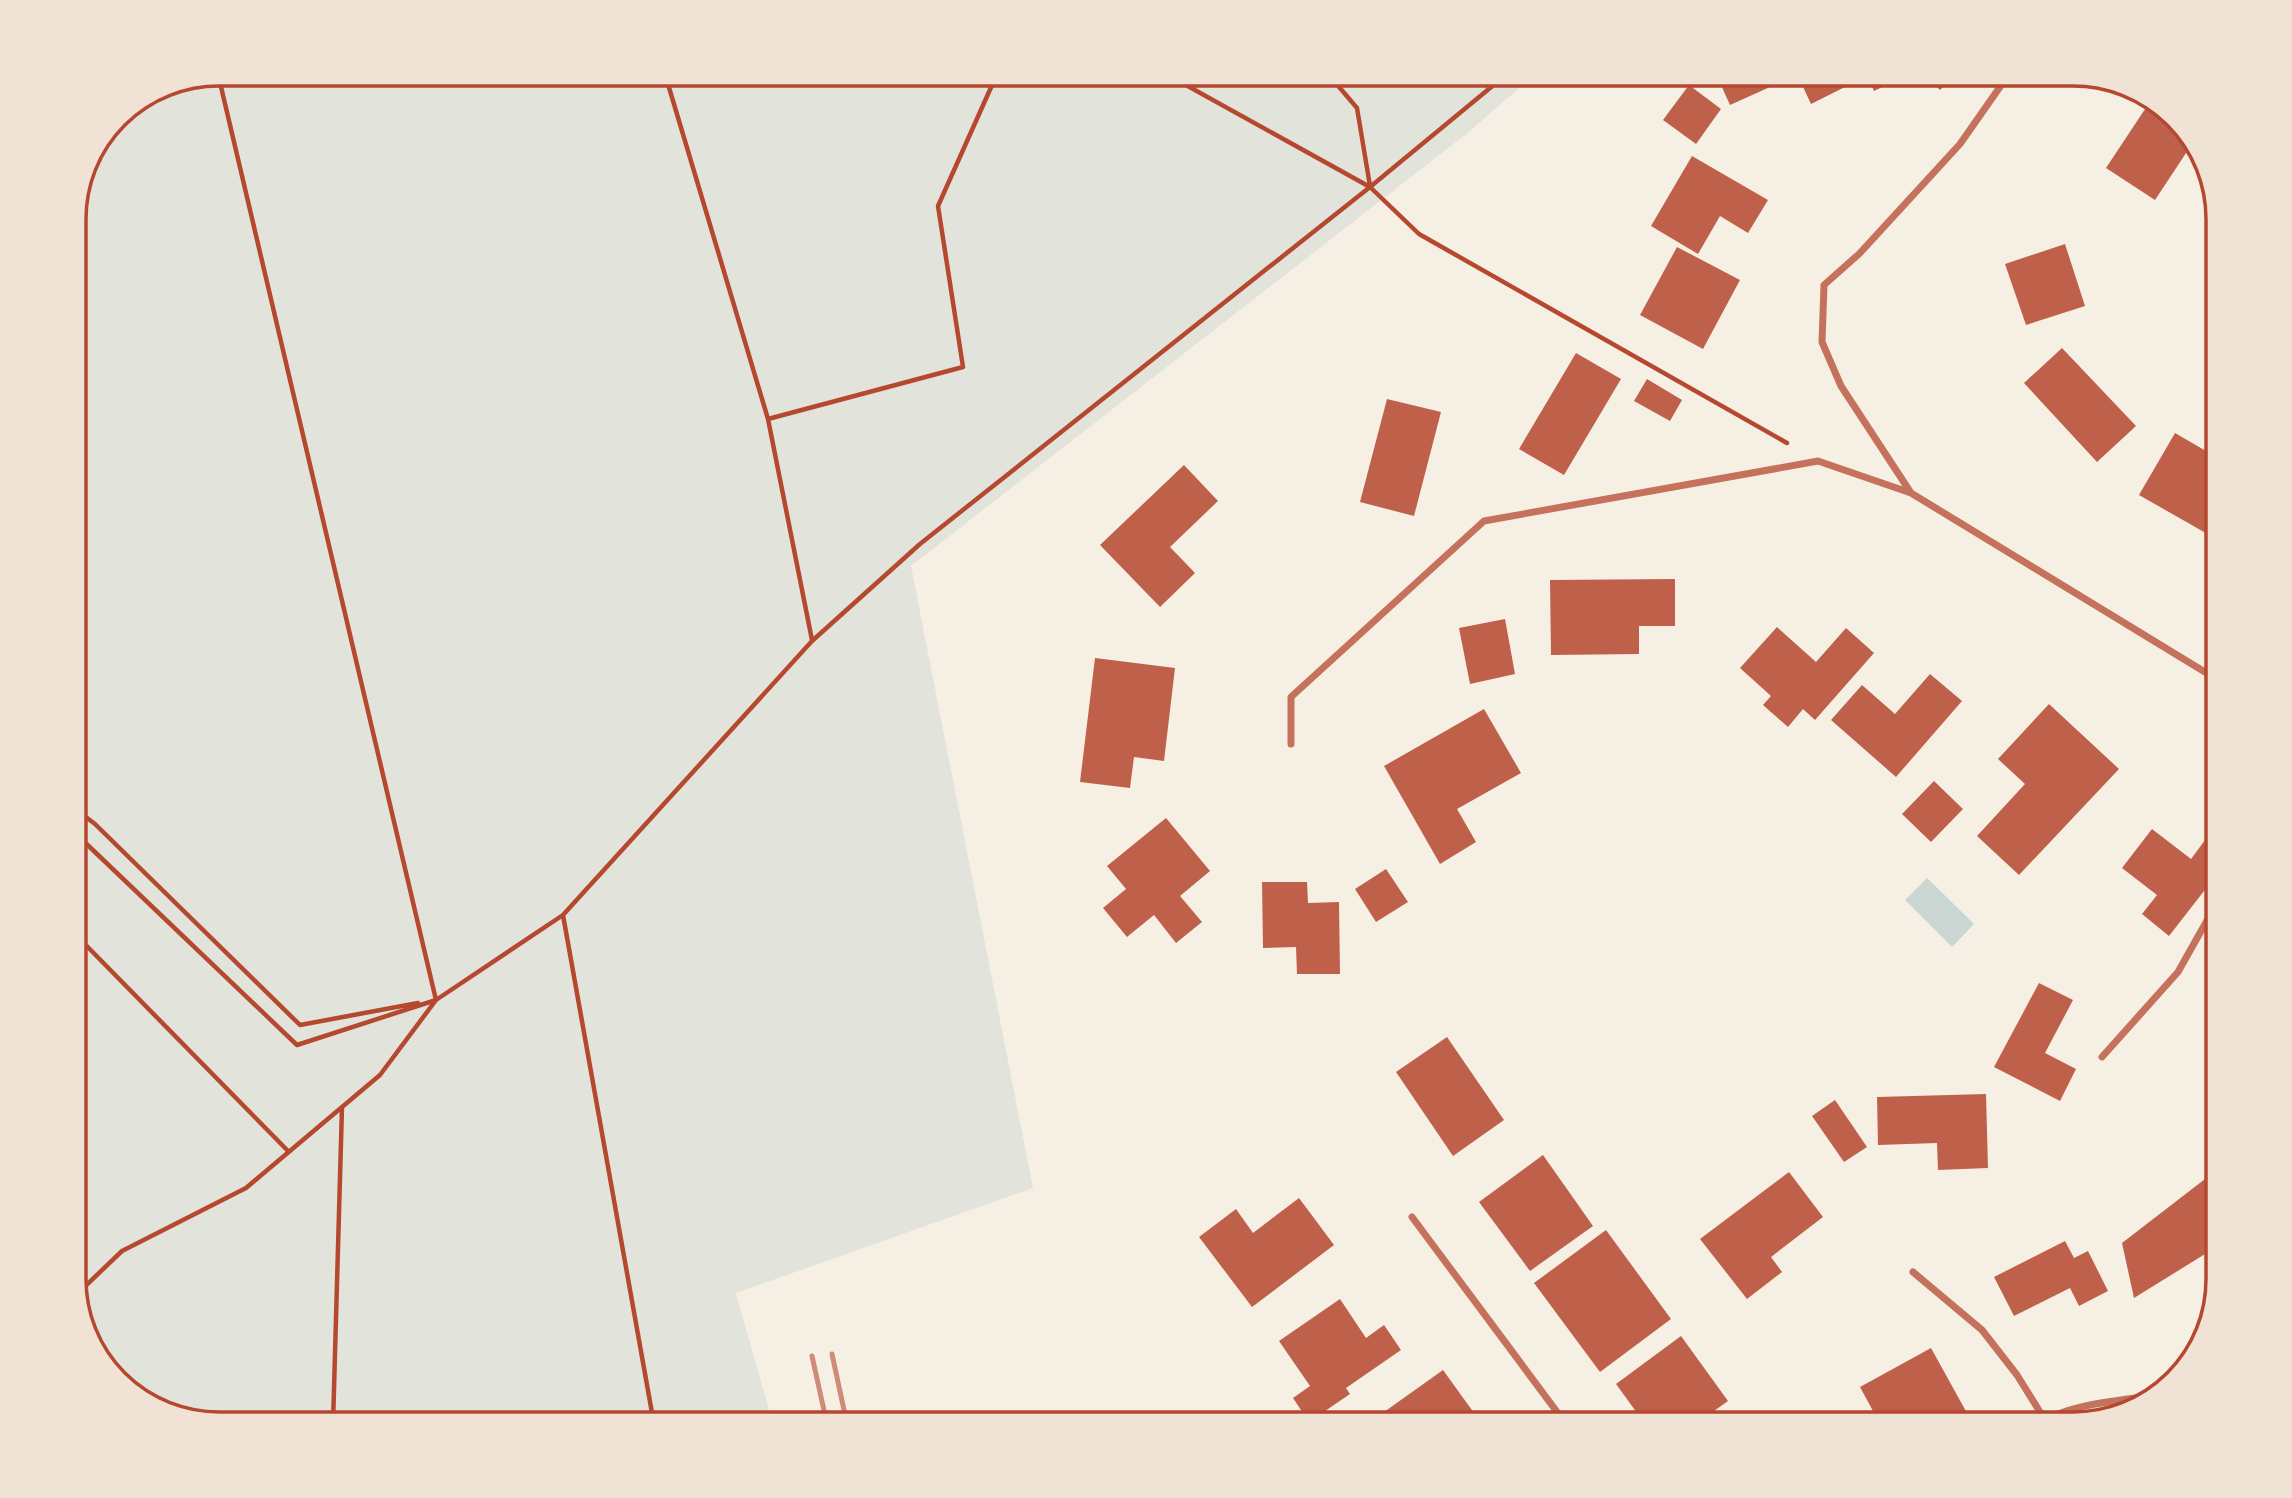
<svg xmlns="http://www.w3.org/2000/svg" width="2292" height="1498" viewBox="0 0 2292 1498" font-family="'Noto Sans',sans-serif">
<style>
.green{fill:#e2e4dc}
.water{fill:#c9d6d2}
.building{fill:#bf614a}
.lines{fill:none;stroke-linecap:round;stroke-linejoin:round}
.path{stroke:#b5482f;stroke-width:4.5}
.minor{stroke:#c5725c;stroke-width:7}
.rail{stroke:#cf8b77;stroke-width:5}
.rim{fill:none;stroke:#b5482f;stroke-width:3.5}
</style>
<rect width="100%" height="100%" fill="#f6efe4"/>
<path class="green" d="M218,74H1535L1470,131L911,566L1033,1188L736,1293L773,1424H218L138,1400L93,1352L74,1289V209L85,163L116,116L163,84Z"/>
<path class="water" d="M1927,878L1974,924L1952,947L1905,900Z"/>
<path class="building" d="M1716,74H1791L1792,77L1730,105Z
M1797,74H1901L1903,77L1874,91L1867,76L1811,104Z
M1925,74H1957L1940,90Z
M1689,85L1721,109L1696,144L1663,120Z
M2153,97L2194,141L2155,200L2106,168Z
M1692,156L1768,200L1748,233L1720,216L1698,254L1651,226Z
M2065,244L2085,306L2026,325L2005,264Z
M1677,247L1740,280L1703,349L1640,315Z
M2062,348L2136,426L2097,462L2024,383Z
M1576,353L1621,379L1564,475L1519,449Z
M1647,379L1682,400L1670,421L1634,401Z
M1387,399L1441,412L1414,516L1360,502Z
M2175,433L2218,458V540L2139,495Z
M1184,465L1218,501L1170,547L1195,573L1160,607L1100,545Z
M1675,579V626H1639V654L1551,655L1550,580Z
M1505,619L1515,674L1470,684L1459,628Z
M1777,627L1816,662L1846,628L1874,653L1815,720L1803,709L1788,727L1763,705L1771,696L1740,668Z
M1095,658L1175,668L1164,761L1134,757L1130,788L1080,782Z
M1930,674L1962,701L1896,777L1831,720L1862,685L1895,714Z
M2049,704L2119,769L2019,875L1977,836L2025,784L1998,759Z
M1484,709L1521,773L1457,809L1476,842L1440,864L1384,766Z
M1934,781L1963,809L1931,842L1902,814Z
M1166,818L1210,871L1180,896L1202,922L1176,943L1154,915L1127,937L1103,908L1126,889L1107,866Z
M2152,829L2191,859L2211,832L2218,838V873L2169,936L2142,914L2157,895L2122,868Z
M1386,869L1408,902L1376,922L1355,889Z
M1262,882H1307L1308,903L1339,902L1340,974H1297L1296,947L1263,948Z
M2039,983L2073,1000L2045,1053L2076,1069L2060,1101L1994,1067Z
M1447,1037L1504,1120L1453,1156L1396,1072Z
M1986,1094L1988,1168L1938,1170L1937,1143L1878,1145L1877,1097Z
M1835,1100L1867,1147L1844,1162L1812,1116Z
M1543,1155L1593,1226L1530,1271L1479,1202Z
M2218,1169V1246L2134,1298L2122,1243Z
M1789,1172L1823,1217L1771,1257L1782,1272L1747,1299L1700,1239Z
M1299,1198L1334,1245L1252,1307L1199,1237L1236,1209L1253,1233Z
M1606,1230L1671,1319L1600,1372L1534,1283Z
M2065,1241L2074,1258L2088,1251L2108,1291L2079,1306L2070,1288L2014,1316L1994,1277Z
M1340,1299L1366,1338L1384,1325L1401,1350L1346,1388L1350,1394L1309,1422L1293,1398L1310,1386L1279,1341Z
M1681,1336L1728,1401L1696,1424H1645L1616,1384Z
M1931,1348L1973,1424H1917L1913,1417L1898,1424H1880L1860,1387Z
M1443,1370L1482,1424H1372L1370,1422Z"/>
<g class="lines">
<path class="path" d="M218,74L436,1000
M665,74L768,419L812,640
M1166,74L1370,187L1419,234L1787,443
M1328,74L1357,108L1370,186
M768,419L963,367L938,206L997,74
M74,808L95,824L300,1025L418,1003
M74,832L297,1045L436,1000
M563,915L654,1424
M74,933L289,1152
M76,1295L122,1251L246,1188L380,1075L436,1000L563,915L812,641L920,544L1370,187L1507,74
M333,1424L342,1107"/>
<path class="minor" d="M2009,74L1960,144L1859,254L1824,285L1822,342L1841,386L1911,493L2218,680
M1291,744V697L1484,521L1818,461L1911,493
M2102,1057L2178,972L2218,901
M1412,1217L1566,1424
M1913,1272L1982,1330L2017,1375L2045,1420
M2038,1424C2071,1403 2118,1401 2157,1395"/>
<path class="rail" d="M832,1354L847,1424
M812,1356L827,1424"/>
</g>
<path d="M0 0H2292V1498H0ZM219 86H2073A133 133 0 0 1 2206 219V1279A133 133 0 0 1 2073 1412H219A133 133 0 0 1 86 1279V219A133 133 0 0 1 219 86Z" fill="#f1e2d6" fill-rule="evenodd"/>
<path class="rim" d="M219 86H2073A133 133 0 0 1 2206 219V1279A133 133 0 0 1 2073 1412H219A133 133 0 0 1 86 1279V219A133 133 0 0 1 219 86Z"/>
</svg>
